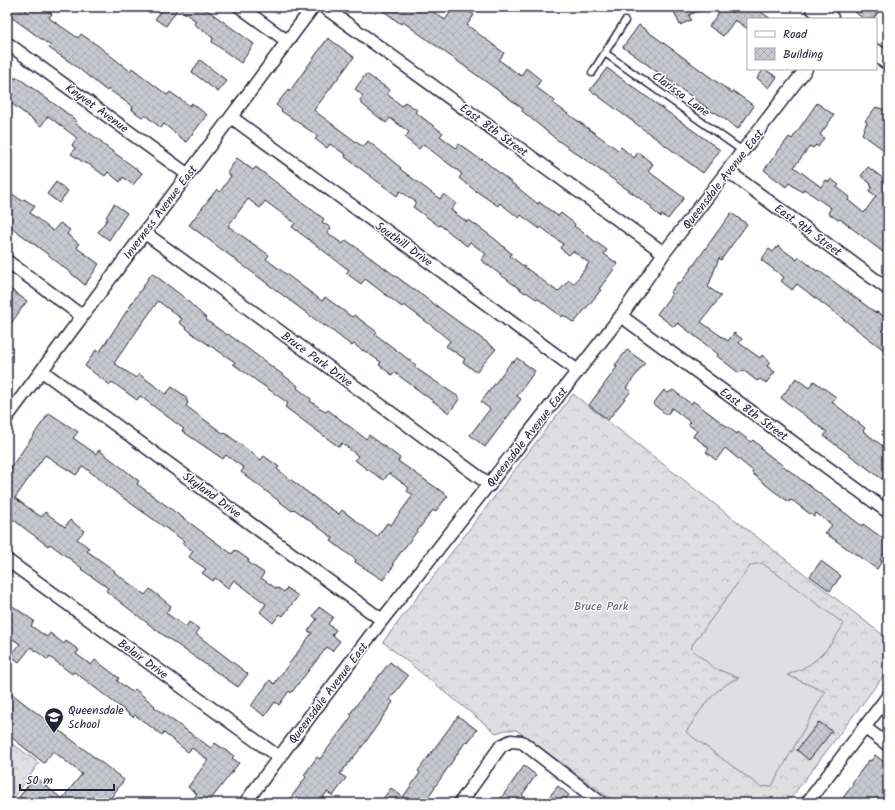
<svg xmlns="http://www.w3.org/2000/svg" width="895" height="810" viewBox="0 0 895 810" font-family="Kalam,sans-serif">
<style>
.forest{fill:url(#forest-crowns);stroke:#80808e}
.pitch{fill:#dfdfe2;stroke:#80808e}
.building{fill:url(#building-cross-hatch);stroke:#22223b;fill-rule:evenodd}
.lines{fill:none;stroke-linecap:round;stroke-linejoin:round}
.service-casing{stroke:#22223b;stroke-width:9}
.minor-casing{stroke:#22223b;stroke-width:15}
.secondary-casing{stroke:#22223b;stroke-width:20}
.service{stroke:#fff;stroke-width:6}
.minor{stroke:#fff;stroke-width:12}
.secondary{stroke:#fff;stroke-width:17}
.labels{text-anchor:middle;stroke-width:3;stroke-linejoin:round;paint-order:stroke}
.street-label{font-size:12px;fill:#22223b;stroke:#fff}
.park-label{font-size:12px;fill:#5b5b6d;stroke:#fff}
.poi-label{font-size:12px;fill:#22223b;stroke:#fff;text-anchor:start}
</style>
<defs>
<pattern id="forest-crowns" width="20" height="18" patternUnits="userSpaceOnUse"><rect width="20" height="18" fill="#dfdfe2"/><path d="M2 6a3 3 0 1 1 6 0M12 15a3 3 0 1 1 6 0" fill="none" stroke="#bfbfc3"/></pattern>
<pattern id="building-cross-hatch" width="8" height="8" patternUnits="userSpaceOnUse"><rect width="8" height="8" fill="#c8c8cf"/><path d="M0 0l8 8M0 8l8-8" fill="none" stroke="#acacb3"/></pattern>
</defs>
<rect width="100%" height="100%" fill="#fff"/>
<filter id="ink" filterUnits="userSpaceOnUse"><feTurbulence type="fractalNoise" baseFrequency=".025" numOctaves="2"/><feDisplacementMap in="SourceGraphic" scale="8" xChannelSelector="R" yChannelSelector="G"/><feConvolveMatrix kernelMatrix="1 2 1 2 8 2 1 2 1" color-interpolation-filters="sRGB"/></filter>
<g filter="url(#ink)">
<path class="forest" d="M573,394L888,639V670L787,803H616L516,730H505L496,733L383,642Z
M7,740L39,763L10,803H7Z"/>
<path class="pitch" d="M762,563L844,624C827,651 818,664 787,675L825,692L772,786L761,787L686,732C700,711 714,687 739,678L714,668L690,648L751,565Z"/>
<path class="building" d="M7,7H21L26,11L30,7H43L52,14L49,18L78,38L81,34L97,45L130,71L132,68L167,95L170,92L190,106L192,103L207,115L186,142L164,124L161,128L146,116L142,117L132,110L133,107L108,89L107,91L73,64L49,48L51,46L7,14Z
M164,7H203L254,44L241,63L212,42L213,38L194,24L196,21L178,8L166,26L155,19Z
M378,7H426L445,20L454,7H463L474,15L467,25L504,53L499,60L521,76L526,68L541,80L536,87L555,101L553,103L618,150L621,147L634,158L638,152L653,164L648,171L684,198L668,219L662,215L661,217L651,209L652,207L556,139L522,111L523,109L503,94L403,22L401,24Z
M672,7H707L689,15L691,20L680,25Z
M723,7H754L771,19H748V29L735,20L723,36L709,26Z
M848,7H882L873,19H864Z
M639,25L732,93L733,91L754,106L738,129L715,112L714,113L623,47Z
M328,38L354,57L314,110L316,112L363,147L368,141L401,168L400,169L440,199L444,194L456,203L451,210L467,222L469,220L495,239L512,254L510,256L558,292L569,280L574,284L589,263L573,251L569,255L560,248L563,244L541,227L540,229L521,215L519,218L500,203L498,206L473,189L459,178L462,174L423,144L419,149L405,138L409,132L390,118L386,123L362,104L360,100L363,96L355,89L366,74L390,90L387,94L402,106L405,102L417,110L415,112L443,133L440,136L456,148L459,144L481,160L482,159L538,204L539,202L558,216L561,213L575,224L574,226L607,250L604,254L618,264L599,289L601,290L574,323L563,315L562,317L537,298L536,299L526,292L525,293L481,260L486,254L470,242L467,246L440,225L439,226L424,215L413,207L416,202L400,191L397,196L345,157L346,155L330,144L327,148L315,139L318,136L281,111L282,110L276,105L288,90L289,92Z
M200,60L227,81L218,92L192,72Z
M607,68L720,150L703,173L590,90Z
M764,69L777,77L769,88L757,78Z
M7,72L16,79L17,77L64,111L77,121L75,123L102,142L101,143L142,173L133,185L123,177L120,182L108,172L105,176L87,163L86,164L71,154L75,149L72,145L77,138L48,116L41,126L7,100Z
M817,103L834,115L820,135L824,138L818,147L816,145L813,148L810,146L794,167L821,187L826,180L829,182L831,179L839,185L837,187L850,197L848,200L864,213L876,196L869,191L872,187L870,185L871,184L861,176L868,167L888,182V256L840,219L838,220L828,213L831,208L804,189L802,192L789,183L786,187L764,170L789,137L792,139Z
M876,107L888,111V153L862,134L867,122L865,121Z
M237,158L253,170L256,167L324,219L322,222L331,228L327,233L343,244L346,240L496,349L476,372L463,362L465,359L446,346L450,341L436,329L404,305L402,307L365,279L361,284L346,273L349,270L292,227L295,223L265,201L260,208L248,199L228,226L269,255L266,259L322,301L325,297L352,317L354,315L377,332L375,334L416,365L414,367L460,398L449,413L394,372L392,375L379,365L381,362L363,350V351L354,344L352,346L325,325L324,326L189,225L217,189L220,192L231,176L227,173Z
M56,182L68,191L59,203L47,194Z
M7,190L22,201L24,199L35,206L30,213L53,231L60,223L70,230L67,234L79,244L77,248L99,264L85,285L50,256L7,224Z
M114,204L127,213L109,240L98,232L108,218L106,217Z
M731,213L747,224L721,260L719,258L708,287L721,296L701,322L728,341L734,333L742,339L739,343L760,358L762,355L770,362L767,366L775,372L766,383L760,379L757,381L743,370L739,373L717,356L718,354L678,323L674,327L657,314L672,294L670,293L678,282L680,284Z
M778,246L797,260L799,257L817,271L818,270L876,313L877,312L888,319V353L797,284L792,290L781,281L784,277L761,260L769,249L773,252Z
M152,273L181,295L207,319L206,320L227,335L228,334L298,386L297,388L311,399L310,401L326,412L328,410L366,439L369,435L400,458L398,461L448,496L435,512L433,510L415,534L392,564L394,565L383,580L355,562L356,560L331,541L333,538L294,509L292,511L241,472L244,468L226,455L223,459L182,431L184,429L140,396L137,400L112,382L110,385L85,366L96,350L99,353ZM158,301L182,319L179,322L194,335L235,362L233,364L288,403L285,407L339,447L342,443L358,456L355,460L364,467L384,480L389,473L409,488L407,491L413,495L391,525L387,523L377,537L342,510L339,514L319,501L277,469L279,467L264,456L261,460L225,433L224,434L186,406L188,403L185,396L172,387L166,394L139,374L136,378L114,363Z
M7,287L27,301L7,329Z
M627,350L645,363L626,388L631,391L608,420L589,405L617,367L615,365Z
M517,358L535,371L517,396L521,399L485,447L470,435L490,409L481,402L512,361L514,362Z
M796,378L809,388L814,381L836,397L832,402L865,428L863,431L888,450V472L882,479L824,436L827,432L781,398Z
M664,390L668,393L673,390L691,404L693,401L737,434L738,432L751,442L753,440L762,448L761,449L862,526L863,524L888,542V548L880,559L882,561L877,569L825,533L832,525L816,513L814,517L793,501L790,500L789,502L771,489L752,473L753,471L725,448L716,460L706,452L709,448L693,436L697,431L688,424L690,422L672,408L667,415L653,404Z
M49,413L78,432L73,438L96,454L99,450L139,481L137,484L232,554L235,550L249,560L248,562L264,573L261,578L277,589L278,588L284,592L287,588L298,596L283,616L280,614L273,623L260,612L266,604L234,580L228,588L215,578L213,581L202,573L206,569L189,557L193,551L182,543L184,541L119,495L83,466L76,475L45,455L15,498L41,517L45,512L65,527L70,520L84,531L77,539L89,548L87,551L115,571L114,572L145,595L150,589L171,606L166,613L186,627L189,622L199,629L196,634L248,674L238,687L159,632L106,591L108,588L81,569L82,568L50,544L48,546L7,515V473Z
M821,561L841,576L830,591L810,576Z
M7,602L34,621L31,626L47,637L50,633L64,644L66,641L79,650L76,654L91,665L95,660L119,678L117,681L132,692L135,689L155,706L154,707L211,748L215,743L234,756L232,758L239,763L208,803H190L197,794L188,787L208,760L192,748L188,752L164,733L162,735L135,715L133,717L80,676L74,672L72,674L50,657L48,660L31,647L19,662L11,656L20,644L7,635Z
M319,607L333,617L328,624L336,630L332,635L340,641L332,651L327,647L291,693L289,691L279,705L275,702L265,716L251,706L270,680L274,684L312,633L308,631L317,619L313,616Z
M390,662L408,676L390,699L393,702L365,743L340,774L346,778L333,796L327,792L319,803H287L306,777L304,775L317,757L320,759L352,716L350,714L360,700Z
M12,694L124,780L107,803H27L19,797L35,777L62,799L82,774L53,751L44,763L7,734V700Z
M458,716L477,730L468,742L466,741L424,803H380L391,788L403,797L420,773L418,771Z
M819,722L832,731L809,760L797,750Z
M875,755L888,765V803H842L845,799L843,798L853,784L852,783L869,760L871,761Z
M524,766L536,775L522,795L532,803H509L501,798Z
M558,786L569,795L563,803H556L549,797Z"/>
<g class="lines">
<defs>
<path id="service" d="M605,53L744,152
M592,73L625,21"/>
<path id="minor" d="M240,7L287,41
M324,7L664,253
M7,43L187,174
M231,117L578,371
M729,172L888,289
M145,233L490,485
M7,261L82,316
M621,316L888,512
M42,371L382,620
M7,417L313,7
M7,560L280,758
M864,727L888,745
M245,803L382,620L621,316L664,253L806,69
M460,803L501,746L511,741L522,742L601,803
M807,803L888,696"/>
<path id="secondary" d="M814,7L830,19
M876,53L888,61"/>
</defs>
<use href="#service" class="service-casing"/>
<use href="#minor" class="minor-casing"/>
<use href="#secondary" class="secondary-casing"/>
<use href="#service" class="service"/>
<use href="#minor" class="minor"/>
<use href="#secondary" class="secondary"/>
</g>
</g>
<defs>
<symbol id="school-pin" viewBox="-11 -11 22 30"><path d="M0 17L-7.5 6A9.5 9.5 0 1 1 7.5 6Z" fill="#22223b" stroke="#fff"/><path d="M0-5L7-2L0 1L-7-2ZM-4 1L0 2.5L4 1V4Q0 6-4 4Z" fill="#fff"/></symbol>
</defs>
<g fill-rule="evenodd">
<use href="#school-pin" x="43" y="706" width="22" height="30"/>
</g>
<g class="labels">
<g class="street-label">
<text transform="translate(681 94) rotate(36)" y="4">Clarissa Lane</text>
<text transform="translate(97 108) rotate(36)" y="4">Knyvet Avenue</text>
<text transform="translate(494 130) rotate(36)" y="4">East 8th Street</text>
<text transform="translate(723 179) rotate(-52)" y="4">Queensdale Avenue East</text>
<text transform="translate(160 212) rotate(-53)" y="4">Inverness Avenue East</text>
<text transform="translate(808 230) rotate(36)" y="4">East 9th Street</text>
<text transform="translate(404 244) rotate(36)" y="4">Southill Drive</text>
<text transform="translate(317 359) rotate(36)" y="4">Bruce Park Drive</text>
<text transform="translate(754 414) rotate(36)" y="4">East 8th Street</text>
<text transform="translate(527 437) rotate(-52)" y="4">Queensdale Avenue East</text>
<text transform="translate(212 495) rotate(36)" y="4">Skyland Drive</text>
<text transform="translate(143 659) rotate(36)" y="4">Belair Drive</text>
<text transform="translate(328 693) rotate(-53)" y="4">Queensdale Avenue East</text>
</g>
<g class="park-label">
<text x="601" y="610">Bruce Park</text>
</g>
<g class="poi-label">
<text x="68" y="714">Queensdale<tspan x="68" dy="14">School</tspan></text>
</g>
</g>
<rect width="895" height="810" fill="none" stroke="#fff" stroke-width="24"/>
<rect x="12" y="12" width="871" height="786" fill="none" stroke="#22223b" stroke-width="1.5" filter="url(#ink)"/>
<rect x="747" y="18" width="130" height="52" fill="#ffffff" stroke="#a7a7b1"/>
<rect x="755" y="31" width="20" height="6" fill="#ffffff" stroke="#a7a7b1"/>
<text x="783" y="38" font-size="12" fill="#22223b">Road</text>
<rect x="755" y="48" width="20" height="12" fill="url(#building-cross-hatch)" stroke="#a7a7b1"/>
<text x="783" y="58" font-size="12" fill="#22223b">Building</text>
<path d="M20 784v6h94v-6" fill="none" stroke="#22223b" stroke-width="2"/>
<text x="26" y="784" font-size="12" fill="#22223b" stroke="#ffffff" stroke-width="3" paint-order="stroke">50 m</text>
</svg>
